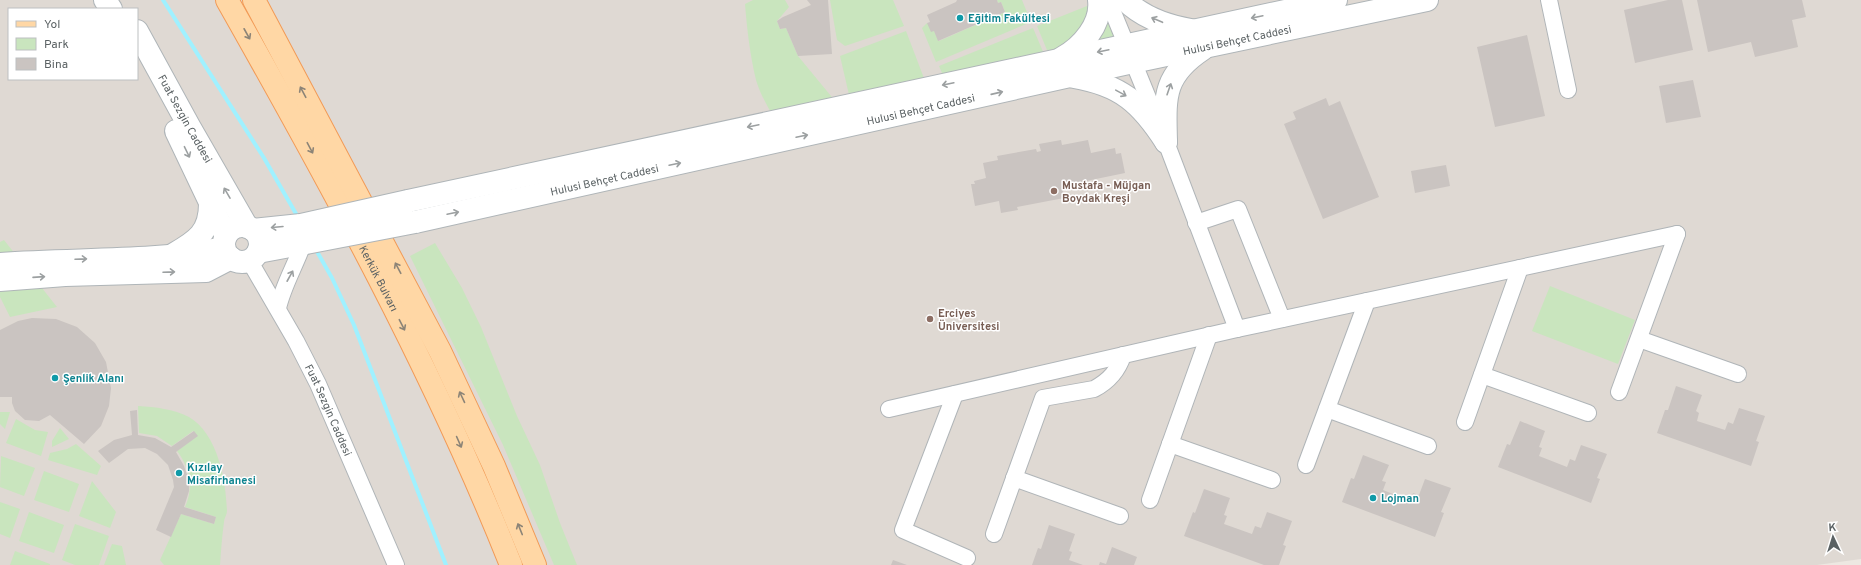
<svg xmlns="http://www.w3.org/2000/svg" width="1861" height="565" viewBox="0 0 1861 565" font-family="Overpass,sans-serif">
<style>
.education{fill:#dfd9d3;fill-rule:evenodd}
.green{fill:#c9e5be}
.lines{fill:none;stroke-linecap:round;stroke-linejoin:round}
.stream{stroke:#a0f1ff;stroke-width:4}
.building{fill:#cac4c1}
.street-casing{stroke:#b0b5b8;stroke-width:18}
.secondary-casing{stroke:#afb5b8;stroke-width:24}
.primary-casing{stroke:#f29a56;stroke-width:24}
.street{stroke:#fff;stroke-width:16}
.secondary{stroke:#fff;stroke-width:22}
.primary{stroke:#ffd7a5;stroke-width:22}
.secondary-bridge-casing{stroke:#afb5b8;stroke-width:24;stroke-linecap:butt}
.secondary-bridge{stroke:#fff;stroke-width:22}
.oneway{stroke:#9ca0a1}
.oneway2{stroke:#8c8477}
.culture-dot{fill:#0f9aa8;stroke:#fff;stroke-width:1.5}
.education-dot{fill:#8d6e63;stroke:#fff;stroke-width:1.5}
.labels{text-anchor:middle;stroke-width:3;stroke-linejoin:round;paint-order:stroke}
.culture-label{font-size:11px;font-weight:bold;fill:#0d838f;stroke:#fff;text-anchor:start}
.street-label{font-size:11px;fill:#5a6163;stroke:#fff}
.education-label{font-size:11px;font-weight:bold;fill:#785e54;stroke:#fff;text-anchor:start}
</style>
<rect width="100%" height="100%" fill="#ede8e2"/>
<path class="education" d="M0,0H1861V559L1817,565H0ZM9,9H137V79H9Z"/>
<path class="green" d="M753,0H785L789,7L777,21L780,29L786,28L798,56L845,113L779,127C771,112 761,97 756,80C750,55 747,29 745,4Z
M830,0H893L904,26L845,46L837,40Z
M997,0H1022L1031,22L936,62L922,28L927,23L934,31L939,41L1005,12L1001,2L998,3Z
M1102,0L1116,31L1115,44L1054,67L1037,26Z
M1033,28L1050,68L949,89L939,66Z
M906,31L930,94L853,112L840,56Z
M4,240L57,307L10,317L0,297V242Z
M435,243L462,288L481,327L517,416L540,465L560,523L577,565H554L503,445L410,256Z
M1550,286L1635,320L1618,364L1532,331Z
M138,406C156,407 173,409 189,417C218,434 226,481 227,511C227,515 224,518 224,522C222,536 221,551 220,565H164L160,560L181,514L214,524L216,517L185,507C194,487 190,468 177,451L197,436L193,431L172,446L157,436L139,433Z
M0,412H10L5,429L0,424Z
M16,419L35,430L48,432L41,456L6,443Z
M60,428L69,439L52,447V441Z
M76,444L101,466L97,475L48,460L50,453L67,449Z
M1,456L35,468L24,496L0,487Z
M44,471L79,484L69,512L34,500Z
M92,481L116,512L110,528L79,516Z
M0,502L20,509L10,538L0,534Z
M29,512L64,525L54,553L19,541Z
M75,524L109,536L99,565H75L62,560Z
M112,544L122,546L126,565H104Z
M15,551L50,564V565H10Z"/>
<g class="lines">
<path class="stream" d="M163,0L264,158L299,219
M315,248L332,278L354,325L446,565"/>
</g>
<path class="building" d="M807,0H828L832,54L798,56L786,28L780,29L777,21L783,17L811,5Z
M957,0H997L998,3L1001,2L1005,12L938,41L934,31L931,32L927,23L930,22L927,15L956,2Z
M1668,0H1682L1693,50L1635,63L1624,10Z
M1697,0H1802L1806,17L1792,20L1798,47L1755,57L1751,42L1708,52Z
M1527,35L1545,116L1495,127L1477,47Z
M1693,80L1701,117L1666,123L1659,86Z
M1326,98L1329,106L1340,101L1379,197L1323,219L1284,124L1296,119L1293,112Z
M1061,140L1062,145L1088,140L1091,153L1115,148L1116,154L1121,153L1125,173L1062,186L1064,198L1017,207L1018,210L1001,213L999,201L975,206L971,184H975L974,181L986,178L983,163L998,160L997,156L1036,149L1037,152L1041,151L1039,144Z
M1446,165L1450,186L1415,193L1411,171Z
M32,318L56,319L77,327L95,343L106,362L111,388L109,406L101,426L84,444L50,415L39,421L25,420L15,411L12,403V397H0V330L18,321Z
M1676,386L1702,395L1696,411L1699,413L1697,421L1725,430L1728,422L1733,424L1739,408L1765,416L1756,441L1759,442L1751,466L1657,433L1665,410H1668Z
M137,410L138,435L155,438L171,447L194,431L198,436L176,452L184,466L189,481V491L184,507L216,517L214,524L181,514L171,537L156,530L174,487L173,480L168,465L157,454L145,448L128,449L109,463L98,451L114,440L132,435L130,411Z
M1520,421L1545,431L1539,447L1542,448L1539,456L1567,467L1570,459L1575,461L1581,445L1607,454L1597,478L1600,479L1591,503L1498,467L1507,444L1510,445Z
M1363,455L1389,465L1382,481L1386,482L1383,490L1410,501L1413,493L1419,495L1425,479L1451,488L1441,512L1444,513L1435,537L1342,502L1351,478L1354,479Z
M1204,489L1230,498L1224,515L1227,516L1224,524L1252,534L1255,526L1261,528L1267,512L1292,521L1283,545L1286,546L1279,565H1264L1184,536L1193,512L1195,513Z
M1049,525L1075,534L1069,551L1072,552L1069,560L1083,565H1032L1038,548L1041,549Z
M1112,547L1137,557L1134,565H1099L1100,562L1106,564Z
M893,560L907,565H891Z"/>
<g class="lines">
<defs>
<g id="street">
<path d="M1108,0L1166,142L1237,329"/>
<path d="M1549,0L1568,90"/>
<path d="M1196,223L1238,209L1282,319"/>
<path id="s1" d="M249,260L296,341L318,384L396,565"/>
<path d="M278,308C283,286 295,266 303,244"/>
<path d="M1639,339L1738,374"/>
<path d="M1482,375L1588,413"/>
<path d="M1619,392L1677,234"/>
<path d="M955,394L903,530L967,558"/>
<path d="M889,409L1237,329L1677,234"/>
<path d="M1327,409L1428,446"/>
<path d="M1465,422L1520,268"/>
<path d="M1170,444L1272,480"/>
<path d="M1306,465L1367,301"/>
<path d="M1014,478L1120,516"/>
<path d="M1150,500L1209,335"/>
<path d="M994,534L1043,398L1094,389C1109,381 1118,371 1123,355"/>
</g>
<g id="secondary">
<path d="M105,0L111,9"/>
<path d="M1125,0C1142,17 1167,26 1191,30"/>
<path id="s2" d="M137,31L189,126L247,227"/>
<path d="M1062,58C1082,47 1102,24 1099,0"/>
<path d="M1074,77C1121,85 1141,103 1166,142"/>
<path d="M176,131L226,236"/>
<path d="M1166,142C1165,98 1162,76 1203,49"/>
<path d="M408,201L1336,0"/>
<path id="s3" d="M415,222L1133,62L1427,0"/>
<circle cx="242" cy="244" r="18"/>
<path d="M253,230L301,225"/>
<path d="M258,252L306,243"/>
<path d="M174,254C197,241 210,232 210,204"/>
<path d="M0,264C75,258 151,263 224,248"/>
<path d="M0,280L65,275L206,271L231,258"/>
</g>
<g id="primary">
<path id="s4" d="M227,0C331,184 433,369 511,565"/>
<path d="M254,0L440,351L494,466L535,565"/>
</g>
</defs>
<use href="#street" class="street-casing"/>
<use href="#secondary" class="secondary-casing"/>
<use href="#primary" class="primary-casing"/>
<use href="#street" class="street"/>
<use href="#secondary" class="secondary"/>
<use href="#primary" class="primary"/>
<defs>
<path id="secondary-bridge" d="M301,225L408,201
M306,243L415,222"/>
</defs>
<use href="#secondary-bridge" class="secondary-bridge-casing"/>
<use href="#secondary-bridge" class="secondary-bridge"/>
</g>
<defs><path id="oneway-shaft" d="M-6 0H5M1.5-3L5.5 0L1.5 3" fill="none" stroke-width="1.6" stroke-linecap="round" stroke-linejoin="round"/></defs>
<g class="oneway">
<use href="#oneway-shaft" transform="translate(1257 17) rotate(168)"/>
<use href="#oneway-shaft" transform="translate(1157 20) rotate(-157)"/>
<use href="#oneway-shaft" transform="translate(1103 51) rotate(168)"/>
<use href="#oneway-shaft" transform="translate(948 84) rotate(168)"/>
<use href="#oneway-shaft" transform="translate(1169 89) rotate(-71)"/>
<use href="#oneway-shaft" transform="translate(997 93) rotate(-13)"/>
<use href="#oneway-shaft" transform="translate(1121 93) rotate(29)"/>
<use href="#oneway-shaft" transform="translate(753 126) rotate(168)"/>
<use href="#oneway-shaft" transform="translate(802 136) rotate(-12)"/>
<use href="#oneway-shaft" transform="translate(187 152) rotate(64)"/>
<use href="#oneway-shaft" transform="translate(675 164) rotate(-12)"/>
<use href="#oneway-shaft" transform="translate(227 193) rotate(-120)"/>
<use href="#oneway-shaft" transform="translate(453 213) rotate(-12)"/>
<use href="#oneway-shaft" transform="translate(277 227) rotate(175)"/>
<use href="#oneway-shaft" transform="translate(81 259) rotate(-2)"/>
<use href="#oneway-shaft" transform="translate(169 272) rotate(-2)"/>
<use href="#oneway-shaft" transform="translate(290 276) rotate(-61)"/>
<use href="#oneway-shaft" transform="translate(39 277) rotate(-4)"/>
</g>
<g class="oneway2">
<use href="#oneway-shaft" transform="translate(247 34) rotate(61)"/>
<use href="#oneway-shaft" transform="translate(303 92) rotate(-118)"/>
<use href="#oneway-shaft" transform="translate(310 148) rotate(62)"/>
<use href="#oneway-shaft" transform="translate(398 268) rotate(-118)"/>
<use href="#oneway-shaft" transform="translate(402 325) rotate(63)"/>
<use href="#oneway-shaft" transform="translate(462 397) rotate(-115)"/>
<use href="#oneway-shaft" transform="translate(459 442) rotate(66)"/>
<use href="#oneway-shaft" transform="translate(520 529) rotate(-112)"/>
</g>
<g class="culture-dot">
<circle cx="960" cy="18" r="4"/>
<circle cx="55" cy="378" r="4"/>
<circle cx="179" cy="473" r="4"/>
<circle cx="1373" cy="498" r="4"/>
</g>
<g class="education-dot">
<circle cx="1054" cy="191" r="4"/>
<circle cx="930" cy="319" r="4"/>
</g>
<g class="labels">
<g class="culture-label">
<text x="968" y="22">Eğitim Fakültesi</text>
<text x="63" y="382">Şenlik Alanı</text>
<text x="187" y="471">Kızılay<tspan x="187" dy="13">Misafirhanesi</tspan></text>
<text x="1381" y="502">Lojman</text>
</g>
<g class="street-label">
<text dy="4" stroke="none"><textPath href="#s3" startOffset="842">Hulusi Behçet Caddesi</textPath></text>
<text dy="4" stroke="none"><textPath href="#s3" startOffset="518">Hulusi Behçet Caddesi</textPath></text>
<text dy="4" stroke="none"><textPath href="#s2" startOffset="100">Fuat Sezgin Caddesi</textPath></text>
<text dy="4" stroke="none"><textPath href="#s3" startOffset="194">Hulusi Behçet Caddesi</textPath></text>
<text dy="4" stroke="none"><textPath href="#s4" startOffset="317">Kerkük Bulvarı</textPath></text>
<text dy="4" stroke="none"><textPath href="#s1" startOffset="170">Fuat Sezgin Caddesi</textPath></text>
</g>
<g class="education-label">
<text x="1062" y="189">Mustafa - Müjgan<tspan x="1062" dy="13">Boydak Kreşi</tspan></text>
<text x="938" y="317">Erciyes<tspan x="938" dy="13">Üniversitesi</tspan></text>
</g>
</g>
<rect x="8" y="8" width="130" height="72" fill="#ffffff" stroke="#bdc0c1"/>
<rect x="16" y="21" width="20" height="6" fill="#ffd7a5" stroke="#bdc0c1"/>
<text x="44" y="28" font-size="12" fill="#5a6163">Yol</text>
<rect x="16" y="38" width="20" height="12" fill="#c9e5be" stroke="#bdc0c1"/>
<text x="44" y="48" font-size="12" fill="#5a6163">Park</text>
<rect x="16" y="58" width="20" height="12" fill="#cac4c1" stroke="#bdc0c1"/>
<text x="44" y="68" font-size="12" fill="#5a6163">Bina</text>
<g transform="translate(1833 537) rotate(356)" stroke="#ffffff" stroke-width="3" paint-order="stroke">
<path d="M0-3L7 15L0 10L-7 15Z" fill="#5a6163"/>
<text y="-6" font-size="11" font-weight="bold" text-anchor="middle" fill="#5a6163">K</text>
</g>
</svg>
